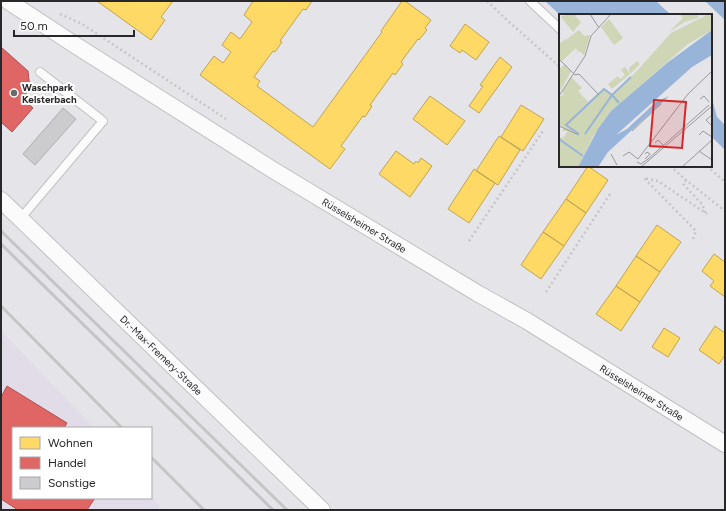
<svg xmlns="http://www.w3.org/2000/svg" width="726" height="511" viewBox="0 0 726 511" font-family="Figtree,sans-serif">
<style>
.industrial{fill:#e2dce9}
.water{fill:#98b4d9}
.homes{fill:#ffd966;stroke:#bea454}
.shops{fill:#e06666;stroke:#a95354}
.building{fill:#cccbcd;stroke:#afaeb0}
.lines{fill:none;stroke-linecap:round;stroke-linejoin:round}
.service-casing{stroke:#c0bfc2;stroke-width:10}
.minor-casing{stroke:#c0bfc2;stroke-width:18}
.path{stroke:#c6c6c6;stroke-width:2.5;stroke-dasharray:2 3;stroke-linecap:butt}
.service{stroke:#fbfbfc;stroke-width:8}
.minor{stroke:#fbfbfc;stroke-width:16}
.rail{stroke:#c5c5c5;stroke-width:3}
.poi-dot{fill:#6a6a6c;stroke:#fff;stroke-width:1.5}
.labels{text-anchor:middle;stroke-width:4;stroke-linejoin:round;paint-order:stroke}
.poi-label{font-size:10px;font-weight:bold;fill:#28282a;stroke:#fff;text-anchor:start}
.street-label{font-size:10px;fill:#28282a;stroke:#fff}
.inset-river{fill:none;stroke:#98b4d9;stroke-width:2}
.inset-road{fill:none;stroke:#99999c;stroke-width:1}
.view{fill:#d62828;fill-opacity:0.15;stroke:#d62828;stroke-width:2}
.inset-edge{fill:none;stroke:#28282a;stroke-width:2}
</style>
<rect width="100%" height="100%" fill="#e5e4e8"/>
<path class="industrial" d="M1,331L94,428H13V498H151V495L162,510H1Z"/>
<path class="water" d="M545,1H656L671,15H560Z
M705,1H725V20Z
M711,95L717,117L725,125V150L711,136Z"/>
<path class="homes" d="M97,1H173L161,17L165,20L151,40Z
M253,1H312L306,10L303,9L280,41L282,42L275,52L273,51L254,77L260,81L257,86L313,127L382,32L381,31L402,1H405L431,20L425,28L427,30L419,40L418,39L401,62L403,64L395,75L393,73L370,105L372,106L365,117L363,116L341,146L345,149L330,169L200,75L214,56L223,63L231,52L222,45L231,32L240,39L252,22L244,15Z
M465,24L489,42L476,60L462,50L460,53L450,46Z
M500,57L512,67L479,113L469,106L483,86L480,85Z
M430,96L465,121L447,145L413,119Z
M521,105L544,119L523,151L501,137Z
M499,136L520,150L498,185L476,171Z
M396,151L414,164L416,161L418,163L421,158L432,166L410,197L379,174Z
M588,166L608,180L586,213L566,199Z
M474,169L495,183L469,223L448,209Z
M566,199L586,213L564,246L543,232Z
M657,225L681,242L660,272L636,256Z
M543,232L564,246L541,279L521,265Z
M714,254L725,262V297L710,286L714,281L702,271Z
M636,256L660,272L640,302L616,286Z
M616,286L640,302L621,331L596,314Z
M715,326L725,333V355L719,364L699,350Z
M664,328L680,338L668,357L652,347Z"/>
<path class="shops" d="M1,47L28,71L30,89L22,98L33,108L12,132L2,123H1Z
M7,386L67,423L64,428H65H13V498H95L87,510H18L1,499V397Z"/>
<path class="building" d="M63,108L76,119L35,165L23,154Z"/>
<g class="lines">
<defs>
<path id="service" d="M530,1L560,29
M20,219L103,121L40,72"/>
<g id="minor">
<path id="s1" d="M8,1L75,45L273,170L477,293L527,321L725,444"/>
<path id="s2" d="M1,200L322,510"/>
</g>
</defs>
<use href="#service" class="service-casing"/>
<use href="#minor" class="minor-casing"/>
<path class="path" d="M487,1L508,21L560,67
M60,14L82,24L226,119
M670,166L686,180L725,211
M707,166L725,182
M686,180L683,184L702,204L706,214
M693,239L696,231L644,178L658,181L707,214
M469,241L543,131
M546,292L610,194"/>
<use href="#service" class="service"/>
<use href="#minor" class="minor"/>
<path class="rail" d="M1,231L287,510
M1,244L273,510
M1,306L122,428
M151,457L204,510"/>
</g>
<circle class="poi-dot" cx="14" cy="93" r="4"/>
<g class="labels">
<g class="poi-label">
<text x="22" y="91">Waschpark<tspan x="22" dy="12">Kelsterbach</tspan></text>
</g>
<g class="street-label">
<text dy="4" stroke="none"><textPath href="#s1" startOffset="421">Rüsselsheimer Straße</textPath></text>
<text dy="4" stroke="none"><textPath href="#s2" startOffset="223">Dr.-Max-Fremery-Straße</textPath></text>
<text dy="4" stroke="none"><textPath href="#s1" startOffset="745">Rüsselsheimer Straße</textPath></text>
</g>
</g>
<g transform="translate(559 14)">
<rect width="153" height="153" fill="#e5e4e8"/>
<path d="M7,0H18L16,2L22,8L14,18L2,3ZM121,0H138L140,4L125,8L109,19L124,4ZM150,0H153V16L129,30L52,97L35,121L19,153H0V123L4,124L9,117H3L5,114L0,110V83L5,80L3,78L12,63L23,74L19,77L29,88L45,74L53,80L76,59L112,19ZM50,5L64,24L55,31L42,13ZM20,16L25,22L31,21L25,41L20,37L12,46L19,37L17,34L3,47L0,44V30L7,25L10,27L8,25ZM78,47L81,50L70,61L53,75L49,70L59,62L61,65L66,61L62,56L66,53L71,60L70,54ZM6,50L12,57L2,76L0,75V55Z" fill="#ced6b6"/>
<path d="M153,16V41L133,53L57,121L68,115L97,88L110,82L49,138L39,153H19L39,115L52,97L108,49Z" fill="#98b4d9"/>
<path class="inset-river" d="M60,89L53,81L72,63M20,120L7,111L45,75L53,81L26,120M0,125L24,142"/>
<path class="inset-road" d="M31,0L40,14M0,45L16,61L20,60L39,80M0,82L26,42L32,22L52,0M141,85L145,82L150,88M153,101L147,106L153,112M0,112L20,121M73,117L102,90M140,121L144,117L153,123M96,129L99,126L105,132M140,137L153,146M52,140L58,151M86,140L88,138L91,140L86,145M64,142L70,138L79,145M79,145L129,80L153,57M78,148L82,150L89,145L150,91M82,153L153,92M123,153L153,126"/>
<path class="view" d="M95,86L127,88L123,134L91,132Z"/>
<rect width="153" height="153" class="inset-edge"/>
</g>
<rect width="726" height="511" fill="none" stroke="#28282a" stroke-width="4"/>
<rect x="12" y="427" width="140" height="72" fill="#ffffff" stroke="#a9a9aa"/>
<rect x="20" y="437" width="20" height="12" fill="#ffd966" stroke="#a9a9aa"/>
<text x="48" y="447" font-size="12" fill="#28282a">Wohnen</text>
<rect x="20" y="457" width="20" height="12" fill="#e06666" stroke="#a9a9aa"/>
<text x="48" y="467" font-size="12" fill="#28282a">Handel</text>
<rect x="20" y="477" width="20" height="12" fill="#cccbcd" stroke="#a9a9aa"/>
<text x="48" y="487" font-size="12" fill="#28282a">Sonstige</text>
<path d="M14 30v6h120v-6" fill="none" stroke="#28282a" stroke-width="2"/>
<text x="20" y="30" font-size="12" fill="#28282a" stroke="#ffffff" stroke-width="3" paint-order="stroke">50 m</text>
</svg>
